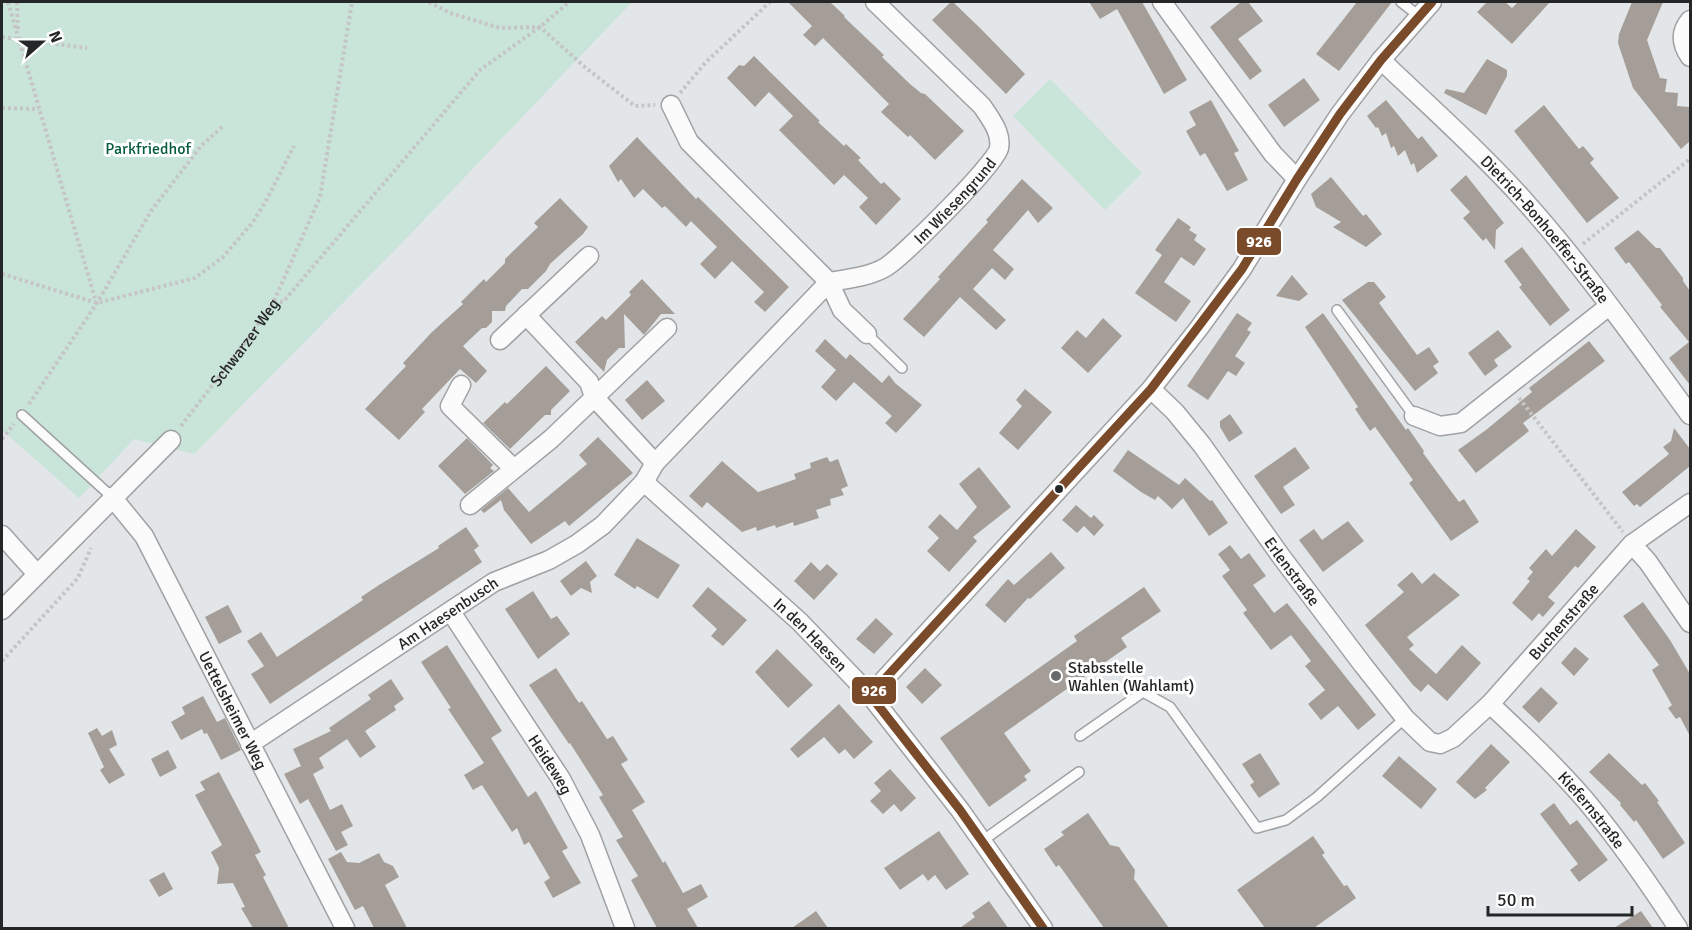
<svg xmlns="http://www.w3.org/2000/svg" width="1692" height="930" viewBox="0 0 1692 930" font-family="Signika,sans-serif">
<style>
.green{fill:#c9e4d9}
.building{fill:#a59e98}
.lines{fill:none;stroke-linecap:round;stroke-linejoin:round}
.lane-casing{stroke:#9fa1a3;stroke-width:12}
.street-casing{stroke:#9fa1a3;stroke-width:21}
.path{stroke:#c5c5c5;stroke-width:4;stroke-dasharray:3 3;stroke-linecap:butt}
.lane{stroke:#fbfbfc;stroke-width:9}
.street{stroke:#fbfbfc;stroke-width:18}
.bus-1-casing{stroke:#fff;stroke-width:14}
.bus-1{stroke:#7a4b2a;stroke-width:9}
.bus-dot{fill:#242627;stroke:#fff;stroke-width:2}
.poi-dot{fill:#67696b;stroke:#fff;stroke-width:2}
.labels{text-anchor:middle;stroke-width:6;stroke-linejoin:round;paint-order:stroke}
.park-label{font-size:16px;fill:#035a3f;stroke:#fff}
.street-label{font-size:16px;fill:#242627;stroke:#fff}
.poi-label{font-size:16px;fill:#242627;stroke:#fff;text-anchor:start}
.line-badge{stroke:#fff;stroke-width:2}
.badge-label{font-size:16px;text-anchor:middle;font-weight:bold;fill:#fff}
</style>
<rect width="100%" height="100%" fill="#e3e6e8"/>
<path class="green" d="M2,2H632L401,244L194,454L134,439L79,498L2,430Z
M1050,79L1142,173L1105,210L1013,116Z"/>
<path class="building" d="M788,2H830L845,16L844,17L884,55L882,57L910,84L921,93L925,94L964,131L935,160L910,135L908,137L881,112L889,104L823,38L815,46L803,35L812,26Z
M951,2H953L980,28L1025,74L1006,94L932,20Z
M1089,2H1142L1187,80L1164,94L1117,9L1100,19Z
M1241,2H1248L1263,21L1238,39L1262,71L1250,80L1210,27Z
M1357,2H1392L1339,71L1316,54Z
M1487,2H1505L1512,8L1518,2H1550L1512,44L1477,12Z
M1632,2H1663L1647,40L1660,78L1667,79L1665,92L1678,93L1677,106L1690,107V141L1681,149L1633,88L1618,43L1619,34Z
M754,56L820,121L818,122L844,146L846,144L861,158L858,160L881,184L884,182L901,199L876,225L859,207L868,198L844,175L834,185L779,130L793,116L769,92L755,107L727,78L739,65L744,66Z
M1487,59L1507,70V76L1486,115L1444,93L1446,89L1464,93Z
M1304,78L1320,100L1284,127L1268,105Z
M1211,100L1239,151L1234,153L1248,180L1227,191L1205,153L1200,156L1186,131L1196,125L1189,112Z
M1386,100L1418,139L1422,136L1438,156L1417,173L1414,163L1411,165L1405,150L1398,156L1394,146L1391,148L1386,133L1382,136L1378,127L1376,128L1367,116Z
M1544,105L1579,149L1583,146L1589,153L1594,159L1590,163L1619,198L1587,223L1514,131Z
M637,137L696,199L698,197L789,287L765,312L754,302L764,292L732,261L715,279L700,264L717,247L691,221L686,227L665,206L662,208L643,189L634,198L621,179L618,182L609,166Z
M1466,175L1504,223L1496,230L1495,250L1486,238L1483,241L1463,218L1470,212L1450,190Z
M1331,177L1363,216L1366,214L1382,234L1366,247L1333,227L1341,222L1316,207L1311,194Z
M1022,179L1053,208L1038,223L1028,210L993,250L1014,269L1005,280L992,268L973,289L1006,320L996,330L960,297L924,337L903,319L940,279L938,277L988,222L986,220Z
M560,198L588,227L583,234L550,264L546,271L528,289H522L506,306L505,311H492V322L486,328H482L463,346L487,371L476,383L460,369L422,409L425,412L399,440L365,409L406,366L403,363L432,332L463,304L461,302L484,279L486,282L505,263V259L538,227L534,223Z
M1178,218L1191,227L1189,230L1197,235L1194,240L1206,249L1194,266L1181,257L1164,282L1191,301L1176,322L1135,293L1162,255L1155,250Z
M1638,230L1656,248H1660L1683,278V281L1690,291V385L1669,358L1689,342L1660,307L1662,305L1642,279L1629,262L1626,264L1614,248Z
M1522,247L1570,310L1550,326L1519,287L1522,285L1504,261Z
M1292,275L1308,294L1299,301L1276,296Z
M642,279L675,314H661L644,335L624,314L625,348H619L607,360L604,372L575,342L602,316L606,320L631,295L629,292Z
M1368,282H1374L1386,297L1379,303L1417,355L1429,347L1439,362L1433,366L1438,373L1415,391L1342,300Z
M1237,313L1252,323L1247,330L1251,332L1235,356L1245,363L1236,376L1228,371L1208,400L1187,386Z
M1323,313L1406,430L1408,428L1424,451L1423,453L1459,502L1464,499L1479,522L1451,541L1409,483L1413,480L1375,427L1370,431L1355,409L1358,407L1305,327Z
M1103,318L1122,336L1088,373L1061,348L1077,330L1086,338Z
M1498,330L1512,347L1494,360L1498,366L1485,376L1468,353Z
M825,339L846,359L850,354L882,383L889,375L895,383L922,405L896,433L885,423L892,416L854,382L836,401L821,387L836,370L815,351Z
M1589,341L1605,361L1523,423L1529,431L1476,473L1458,450L1486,430L1532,392L1529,388Z
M546,366L570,391L551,410V415H545L510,449L483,423L505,402L507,404Z
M647,380L665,401L642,420L625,400Z
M1025,389L1052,412L1018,450L999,433L1022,406L1016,400Z
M1230,414L1243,433L1229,442L1220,427V421Z
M1674,428L1690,449V466L1640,507L1637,504L1634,506L1622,492L1669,454L1663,447L1671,441Z
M598,437L633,473L569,526L565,521L531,544L504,510L501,500L484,513L481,510L508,488L529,512L587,464L579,455Z
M467,438L493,465L490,468L494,471L465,494L438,466Z
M1295,447L1310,468L1283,487L1295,505L1281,514L1254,476Z
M1128,450L1179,485L1185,478L1210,501L1212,500L1228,523L1209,536L1183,498L1172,509L1158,496L1155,500L1141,492L1113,471Z
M827,457L830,462L838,459L848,486L841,489L844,495L830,499L831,505L816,510L819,518L794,526L793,522L776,528L775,525L757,531L756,527L742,532L707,502L702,508L689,496L722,461L758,492L796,479L794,474L811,468L810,463Z
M979,467L1011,507L973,537L977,541L949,572L927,551L939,538L928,527L940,514L957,530L977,507L959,484Z
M1076,505L1091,518L1085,524L1094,515L1104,525L1094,536L1084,526L1077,533L1062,520Z
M1348,521L1364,541L1323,572L1299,540L1314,529L1322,540Z
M466,527L479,546L474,550L482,562L270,704L251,674L264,666L247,641L261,632L277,657L363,600L361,597L379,585L439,548L438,546Z
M1576,529L1596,547L1578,568L1575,566L1548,597L1555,603L1543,617L1539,613L1532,621L1512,603L1530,581L1527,579L1533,572L1529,568L1546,549L1552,556Z
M637,538L680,565L658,599L637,586L635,589L614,575Z
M1230,545L1241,559L1249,553L1266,576L1253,585L1274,613L1287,603L1376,715L1358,730L1338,706L1321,720L1308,704L1325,690L1305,666L1311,661L1291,635L1271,650L1243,613L1247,610L1222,576L1230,570L1218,554Z
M1051,552L1065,568L1030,599L1028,598L1005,623L985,605L1008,579L1014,585Z
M586,561L597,576L590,582L592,593L581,588L571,596L560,581Z
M811,562L820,571L827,564L838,574L814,600L794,581Z
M1412,572L1422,584L1434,573L1460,595L1407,637L1414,645L1409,649L1436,674L1462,645L1481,663L1447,701L1428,684L1421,692L1413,685L1365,625L1404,592L1397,585Z
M708,587L747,620L723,646L711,636L717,629L692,606Z
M1144,587L1161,611L1121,638L1127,647L1004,733L1031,771L1024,776L1027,780L989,807L940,738L1077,641L1074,636Z
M533,591L551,619L557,616L570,634L538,659L505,609Z
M1643,602L1670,640L1690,674V736L1680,717L1676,719L1668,708L1672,705L1652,670L1659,665L1623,616Z
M228,605L242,632L219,644L205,617Z
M876,618L893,634L874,654L856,639Z
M447,645L502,731L491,738L528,797L536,791L568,848L562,851L581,883L553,898L544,882L550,878L529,842L524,845L517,828L512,832L482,785L473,790L464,775L484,763L448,709L451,708L421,662Z
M1575,647L1589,659L1574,676L1561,663Z
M777,649L813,685L788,708L755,672Z
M556,668L579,703L582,701L607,739L613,736L628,760L621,764L645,802L632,810L663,863L665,861L683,893L701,884L708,897L687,909L698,928H657L631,880L638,876L616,840L623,837L599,797L603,795L570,743L569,744L529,685Z
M925,668L942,685L922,704L906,687Z
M391,679L404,699L394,706L396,710L365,731L376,747L360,758L347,739L319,758L324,768L313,774L330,810L342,804L353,826L341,832L348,845L336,851L308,799L300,804L284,774L301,766L293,749L331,731L329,728L371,699L368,695Z
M1541,687L1558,703L1539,723L1522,707Z
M203,696L217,722L225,718L241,750L221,760L207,733L204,734L202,729L181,740L171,722L185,714L182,707Z
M839,704L873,742L854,759L845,749L839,754L824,737L798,758L790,749Z
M97,728L102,736L112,730L117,745L109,749L125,775L109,784L100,770L104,767L88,733Z
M1491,744L1510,762L1485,788L1487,790L1475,799L1456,782Z
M168,750L177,768L160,777L151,759Z
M1260,753L1280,784L1259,798L1250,785L1254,782L1242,764Z
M1609,753L1642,785L1645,783L1659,801L1657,802L1685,843L1663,859L1636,820L1634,822L1620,805L1621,803L1589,772Z
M1399,756L1437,789L1421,809L1382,776Z
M890,769L916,798L901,812L894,804L883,814L870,801L881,791L874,783Z
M219,772L261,852L255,855L266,875L263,877L289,928H253L241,908L245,907L233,883L217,884L219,868L211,852L222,845L195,795L205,790L200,782Z
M1554,803L1570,825L1577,820L1608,860L1579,882L1570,870L1578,864L1540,814Z
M1088,813L1110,845L1119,847L1135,870L1134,879L1169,928H1104L1059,865L1056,867L1044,849L1064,835L1061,832Z
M939,831L969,874L946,890L935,875L928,881L923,874L900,890L884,868Z
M1313,836L1325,853L1322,855L1344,886L1347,885L1356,898L1314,928H1265L1237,890Z
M341,852L347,862L359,863L379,853L384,862L393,866L399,877L385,885L407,928H374L363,906L355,910L328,859Z
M164,872L173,889L159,897L149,880Z
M989,901L1008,928H960L975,917L972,913Z
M816,911L828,928H792Z
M1641,911L1653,928H1614Z"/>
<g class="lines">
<defs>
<path id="lane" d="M1401,2L1419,16
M1337,310L1414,416
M867,334L902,368
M22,415L112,497
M1080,736L1143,692L1170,707L1257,828L1286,820L1317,797L1405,718
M982,841L1079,772"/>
<g id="street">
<path d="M1162,2L1273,154L1297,179"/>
<path d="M1690,20C1680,32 1681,44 1690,57"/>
<path id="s2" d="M1381,60C1428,105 1478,149 1522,198C1583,266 1636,341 1690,415"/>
<path d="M671,105L689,142L829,282L842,310L867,334"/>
<path d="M500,340L589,256"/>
<path d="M461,385L450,406L514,469"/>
<path id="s3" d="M1151,389L1175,412L1202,445L1280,555L1363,665L1405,718L1430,742L1440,744L1453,738L1490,704L1632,544L1690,503"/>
<path d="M1414,416L1440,426L1461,423L1609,306"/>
<path id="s4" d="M655,463L829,282C847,279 869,277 886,267C903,256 996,164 999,148C1002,133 990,118 982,106L875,2"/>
<path id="s5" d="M644,482L800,622L870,695L960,810L1043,928"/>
<path id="s6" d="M112,497L144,536L345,928"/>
<path d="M470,505L551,439L667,328"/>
<path d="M2,535L37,574"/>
<path d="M1632,544L1648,562L1690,623"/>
<path d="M2,610L171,440"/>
<path id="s7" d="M451,612L561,779L590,835L625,928"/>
<path d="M870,695L1151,389L1199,328L1242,269L1297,179L1340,114L1381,60L1432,2"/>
<path id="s8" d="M1490,704C1523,735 1557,767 1587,802C1620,842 1650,885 1678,928"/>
<path id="s9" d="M250,744L494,582L549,560L577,544L603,525L644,482L655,463L594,397L589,382L526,315"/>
</g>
</defs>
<use href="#lane" class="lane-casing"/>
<use href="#street" class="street-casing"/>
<g class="path">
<path d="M8,2L96,302"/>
<path d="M17,2L18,32"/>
<path d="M429,2L450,13L500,28L540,27L586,68L635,106L655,105"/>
<path d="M2,37L87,48"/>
<path d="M680,93L706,62L770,2"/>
<path d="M2,108L39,109"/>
<path d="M1583,244L1690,159"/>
<path d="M2,274L97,303L195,278L223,257L253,222L267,199L294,146"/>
<path d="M274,301L283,302L480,70L540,27L569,2"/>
<path d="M1519,398L1623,532"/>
<path d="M29,404L97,303L151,211L201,146L222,127"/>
<path id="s1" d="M181,426L248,339L274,301L320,197L352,2"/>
<path d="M2,439L14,424"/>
<path d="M2,661L78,578L91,548"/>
</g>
<use href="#lane" class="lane"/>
<use href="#street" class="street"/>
<defs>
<path id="bus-1" d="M1043,928L960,810L870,695L1151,389L1242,269L1297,179L1340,114L1381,60L1432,2"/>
</defs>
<use href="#bus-1" class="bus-1-casing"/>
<use href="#bus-1" class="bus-1"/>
</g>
<circle class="bus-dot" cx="1059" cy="489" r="5"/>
<circle class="poi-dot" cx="1056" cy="676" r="6"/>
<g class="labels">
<g class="park-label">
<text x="148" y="154">Parkfriedhof</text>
</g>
<g class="street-label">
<text dy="6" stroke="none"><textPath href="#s4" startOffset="406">Im Wiesengrund</textPath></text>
<text dy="6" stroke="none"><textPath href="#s2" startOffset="236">Dietrich-Bonhoeffer-Straße</textPath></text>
<text dy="6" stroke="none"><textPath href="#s1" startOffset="105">Schwarzer Weg</textPath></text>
<text dy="6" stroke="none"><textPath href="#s3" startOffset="231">Erlenstraße</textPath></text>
<text dy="6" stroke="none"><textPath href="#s9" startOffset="237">Am Haesenbusch</textPath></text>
<text dy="6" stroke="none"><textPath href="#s3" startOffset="636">Buchenstraße</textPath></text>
<text dy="6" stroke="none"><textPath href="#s5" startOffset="226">In den Haesen</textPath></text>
<text dy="6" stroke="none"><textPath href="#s6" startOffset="246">Uettelsheimer Weg</textPath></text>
<text dy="6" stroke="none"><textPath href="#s7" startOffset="182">Heideweg</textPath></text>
<text dy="6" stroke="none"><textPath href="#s8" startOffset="147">Kiefernstraße</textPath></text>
</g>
<g class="poi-label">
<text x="1068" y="673">Stabsstelle<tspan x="1068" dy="18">Wahlen (Wahlamt)</tspan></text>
</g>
</g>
<g class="line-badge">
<rect x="1236" y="227" width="46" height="29" rx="6" fill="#7a4b2a"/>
<rect x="851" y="676" width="46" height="29" rx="6" fill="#7a4b2a"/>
</g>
<g class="badge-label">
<text x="1259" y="247">926</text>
<text x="874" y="696">926</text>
</g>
<rect width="1692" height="930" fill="none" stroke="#242627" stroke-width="6"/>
<g transform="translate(42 42) rotate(69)" stroke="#ffffff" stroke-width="4.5" paint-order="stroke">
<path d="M0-4.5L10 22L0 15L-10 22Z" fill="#242627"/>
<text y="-9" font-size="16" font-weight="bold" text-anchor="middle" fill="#242627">N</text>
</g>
<path d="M1488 906v9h144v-9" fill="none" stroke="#242627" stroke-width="3"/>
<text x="1497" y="906" font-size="18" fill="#242627" stroke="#ffffff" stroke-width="4.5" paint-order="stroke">50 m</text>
</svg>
